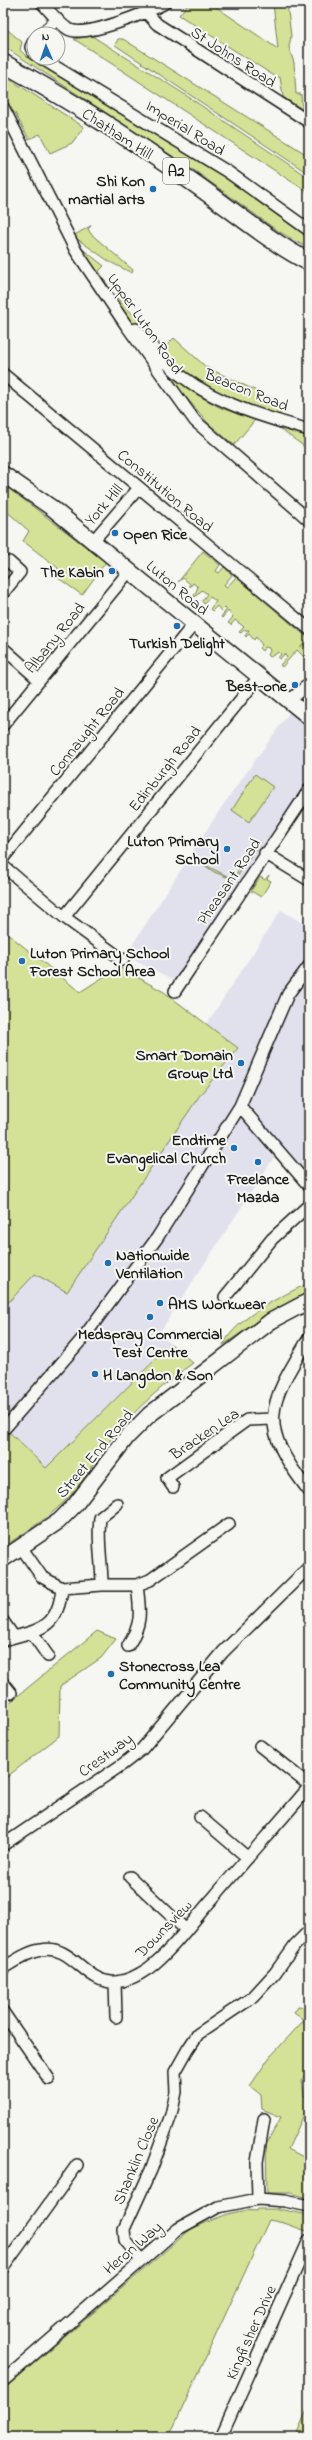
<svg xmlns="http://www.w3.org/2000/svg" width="312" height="2440" viewBox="0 0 312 2440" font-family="'Indie Flower',sans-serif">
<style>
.built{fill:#e1e1ed}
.green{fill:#d3e296;stroke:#787f59}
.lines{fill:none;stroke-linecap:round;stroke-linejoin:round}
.street-casing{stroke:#1c1c1c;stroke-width:14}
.secondary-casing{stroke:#1c1c1c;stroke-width:18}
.primary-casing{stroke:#1c1c1c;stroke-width:20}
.street{stroke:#f6f6f2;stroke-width:11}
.secondary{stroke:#f6f6f2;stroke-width:15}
.primary{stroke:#f6f6f2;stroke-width:17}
.poi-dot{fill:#1f6fb2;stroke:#f6f6f2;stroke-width:1.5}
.labels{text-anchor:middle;stroke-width:4;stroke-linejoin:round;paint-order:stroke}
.shield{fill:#f6f6f2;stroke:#5d5d5c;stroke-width:1}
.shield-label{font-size:15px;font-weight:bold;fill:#1c1c1c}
.street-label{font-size:16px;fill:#1c1c1c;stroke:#f6f6f2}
.poi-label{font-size:16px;font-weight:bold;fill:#1c1c1c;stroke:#f6f6f2;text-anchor:end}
</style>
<rect width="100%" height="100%" fill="#f6f6f2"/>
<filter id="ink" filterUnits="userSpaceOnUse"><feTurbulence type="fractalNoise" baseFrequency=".025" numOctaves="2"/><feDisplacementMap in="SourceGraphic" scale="8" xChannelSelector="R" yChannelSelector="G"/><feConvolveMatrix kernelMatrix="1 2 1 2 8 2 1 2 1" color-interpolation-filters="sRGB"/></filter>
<g filter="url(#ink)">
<path class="built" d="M291,710L309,724V778L218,916L175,979H172L125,956L221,808Z
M281,910L309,927V1178L280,1148L160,1332L171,1344L46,1468L3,1425V1308L35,1274L67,1292L200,1095L238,1048L206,1025Z"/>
<path class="green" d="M189,3H210L278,49L273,3H287L291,36L289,47L294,63L296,94H301L302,109L283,97L280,77H276L179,15Z
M3,26L22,42L20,50L27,57L232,182L309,238V249L275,229L191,168L3,46Z
M92,36L181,92L309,178V193L74,39Z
M118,39H123L309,156V174L115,45Z
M3,75L84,127L72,143L50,153L40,134L29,139L15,113L7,106L3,97Z
M92,225L88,229L91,234L133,270L132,273L110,262L73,236Z
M80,247L104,266L99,271L112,292L164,348L174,338L206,367L286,405L279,415L229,398L193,379L130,320L108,292Z
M157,363H161L189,390L221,408L255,420L234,445L208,423Z
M272,423L309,435V450Z
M3,484L106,562L82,595L54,575L58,568L23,541L29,531L3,508Z
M203,551L220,565L216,571L219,573L224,567L232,575L224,585L227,587L236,577L308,638L300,647L304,644L309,648V658L306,659L297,650L282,667L280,665L287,657L284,654L280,659L278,658L281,654L279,652L270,657L268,655L270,651L269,648L265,647L262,651L259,648L262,645L256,637L254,640L249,634L246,637L245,636L249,630H244L241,633L239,632L244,627L235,620L231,625L228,623L233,617L228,611L222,618L221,617L227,609L225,607L221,611L217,606L212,611L210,609L216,601L210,597L204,604L202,601L207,594L202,590L195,597L194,596L198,587L193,583L190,587V584L183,578L178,582Z
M255,774L273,787L249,822L232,810Z
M258,841L260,842L235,880L214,872L203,864L233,879L248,855L247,854Z
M269,875L267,879L271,881L261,897L251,891L260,877L265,880Z
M3,930L80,992L119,967L164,992L238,1048L200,1095L67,1292L35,1274L3,1308Z
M309,1283V1292L265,1317L223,1345C237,1317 281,1296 309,1283Z
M171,1344L193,1363C166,1382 137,1408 115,1434C96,1456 84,1484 62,1504C44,1521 23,1534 3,1547V1426L46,1468Z
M97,1631L116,1639L101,1658L60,1686L59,1736L3,1780V1708Z
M298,2007L309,2008V2066L302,2080L304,2096L309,2098V2104L288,2149L309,2160V2199L292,2193H267L266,2145L281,2117L262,2109L261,2095L250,2086L269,2058L304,2020L294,2013Z
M257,2209H278L309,2215V2232L284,2223L269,2220L169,2437H3V2390L191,2229C211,2221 234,2208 256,2211Z
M309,2406V2437H295Z"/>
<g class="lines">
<defs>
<path id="street" d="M42,3C50,11 58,23 68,29C85,39 148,12 165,3
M146,12L157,24L309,122
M42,34L57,19
M34,41L31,47L34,54
M41,58L228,172L309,230
M3,107L76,251L126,325L195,421L309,520
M136,329C151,345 165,364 183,377C218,404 267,418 309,430
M3,374L309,629
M93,541L138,489
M3,593L20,572L9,562
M3,648L39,680
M289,701L309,684
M3,725L130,570
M265,853L309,880
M3,858L194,624
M3,866L64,917L123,960
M64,917L259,677
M175,991L309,790
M240,1106L309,1186
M225,1297L272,1239L309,1205
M309,1338C268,1406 256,1423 309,1491
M5,1428L83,1338L157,1238L240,1106L288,994L309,966
M173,1487L167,1478L247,1420L272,1419
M21,1547L42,1577L62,1588L102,1585C102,1562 97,1540 100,1518L117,1504
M102,1585H137L150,1580L229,1524
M3,1621L14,1637
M32,1633L48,1656
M3,1640C38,1630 58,1630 62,1588
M128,1646C143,1622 140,1611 137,1585
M3,1683L11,1693
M260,1746L309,1785
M200,1817L248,1858
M3,1845L123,1764L142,1749L223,1652L309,1567
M130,1877L186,1930
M3,1968C15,1961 27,1952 41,1950C72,1943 86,1985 116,1982C128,1981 139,1975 149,1968C174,1949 193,1920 214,1897C245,1860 278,1824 309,1787
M115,1982L116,2017
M3,2012L49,2079
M258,2199L257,2162L264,2119
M141,2260L125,2240L124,2229L151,2170L171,2115L176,2092L175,2072L188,2049L198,2034L253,1997L275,1973L295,1945L309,1931
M3,2268L77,2165
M3,2381L178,2229L218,2207L258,2199L285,2201L309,2206
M221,2437L309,2240"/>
<path id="secondary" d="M3,474L52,508L309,717
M3,1559L59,1521L75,1505L127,1437L149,1415L271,1321L309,1301"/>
<path id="primary" d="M3,63C68,99 131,139 191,181C230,208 267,240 309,262"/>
</defs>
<use href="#street" class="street-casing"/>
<use href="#secondary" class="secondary-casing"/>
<use href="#primary" class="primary-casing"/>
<use href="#street" class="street"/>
<use href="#secondary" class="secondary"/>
<use href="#primary" class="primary"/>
</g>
</g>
<g class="poi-dot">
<circle cx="153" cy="189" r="4"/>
<circle cx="115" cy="533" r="4"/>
<circle cx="112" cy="571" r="4"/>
<circle cx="177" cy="626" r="4"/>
<circle cx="295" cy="685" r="4"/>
<circle cx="227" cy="849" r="4"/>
<circle cx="22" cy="961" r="4"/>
<circle cx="241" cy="1063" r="4"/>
<circle cx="234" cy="1148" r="4"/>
<circle cx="258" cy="1162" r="4"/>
<circle cx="108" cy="1263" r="4"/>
<circle cx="160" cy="1303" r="4"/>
<circle cx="150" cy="1317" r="4"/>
<circle cx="95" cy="1374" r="4"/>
<circle cx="111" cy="1674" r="4"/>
</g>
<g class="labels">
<rect class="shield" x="163" y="158" width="26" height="26" rx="3"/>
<g class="shield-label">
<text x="176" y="176">A2</text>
</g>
<g class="street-label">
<text transform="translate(234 56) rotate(33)" y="6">St Johns Road</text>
<text transform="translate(186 127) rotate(32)" y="6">Imperial Road</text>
<text transform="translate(118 133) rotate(33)" y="6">Chatham Hill</text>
<text transform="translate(146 323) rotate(55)" y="6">Upper Luton Road</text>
<text transform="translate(247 389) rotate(22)" y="6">Beacon Road</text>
<text transform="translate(166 490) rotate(40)" y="6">Constitution Road</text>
<text transform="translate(103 504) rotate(-49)" y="6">York Hill</text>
<text transform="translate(178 587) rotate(40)" y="6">Luton Road</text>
<text transform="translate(54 637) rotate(-51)" y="6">Albany Road</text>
<text transform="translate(86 731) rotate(-51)" y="6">Connaught Road</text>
<text transform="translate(164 768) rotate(-51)" y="6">Edinburgh Road</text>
<text transform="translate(228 881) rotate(-56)" y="6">Pheasant Road</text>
<text transform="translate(204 1433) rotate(-34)" y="6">Bracken Lea</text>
<text transform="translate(94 1453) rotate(-50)" y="6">Street End Road</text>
<text transform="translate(105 1754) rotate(-36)" y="6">Crestway</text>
<text transform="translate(163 1928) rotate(-46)" y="6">Downsview</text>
<text transform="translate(135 2160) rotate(-67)" y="6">Shanklin Close</text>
<text transform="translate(132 2247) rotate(-41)" y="6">Heron Way</text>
<text transform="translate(250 2332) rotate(-66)" y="6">Kingfisher Drive</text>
</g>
<g class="poi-label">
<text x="145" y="186">Shi Kon<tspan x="145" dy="18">martial arts</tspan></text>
<text x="123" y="539" text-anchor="start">Open Rice</text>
<text x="104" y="577">The Kabin</text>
<text x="177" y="648" text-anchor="middle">Turkish Delight</text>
<text x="287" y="691">Best-one</text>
<text x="219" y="846">Luton Primary<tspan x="219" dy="18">School</tspan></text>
<text x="30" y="958" text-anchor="start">Luton Primary School<tspan x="30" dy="18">Forest School Area</tspan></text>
<text x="233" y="1060">Smart Domain<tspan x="233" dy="18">Group Ltd</tspan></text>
<text x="226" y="1145">Endtime<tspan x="226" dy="18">Evangelical Church</tspan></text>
<text x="258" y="1184" text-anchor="middle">Freelance<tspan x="258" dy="18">Mazda</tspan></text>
<text x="116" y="1260" text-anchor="start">Nationwide<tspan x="116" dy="18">Ventilation</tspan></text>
<text x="168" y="1309" text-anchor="start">AMS Workwear</text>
<text x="150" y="1339" text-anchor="middle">Medspray Commercial<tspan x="150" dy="18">Test Centre</tspan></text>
<text x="103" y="1380" text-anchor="start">H Langdon &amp; Son</text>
<text x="119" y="1671" text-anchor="start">Stonecross Lea<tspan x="119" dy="18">Community Centre</tspan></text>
</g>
</g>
<rect width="312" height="2440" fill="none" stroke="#f6f6f2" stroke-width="16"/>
<rect x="8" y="8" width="296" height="2424" fill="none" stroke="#1c1c1c" stroke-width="1.5" filter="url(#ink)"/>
<g transform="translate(46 46) rotate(358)"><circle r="19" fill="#f6f6f2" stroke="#9f9f9c"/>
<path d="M0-3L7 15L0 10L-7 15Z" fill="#1f6fb2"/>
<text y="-6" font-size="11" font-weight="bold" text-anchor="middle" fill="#1c1c1c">N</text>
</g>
</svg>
